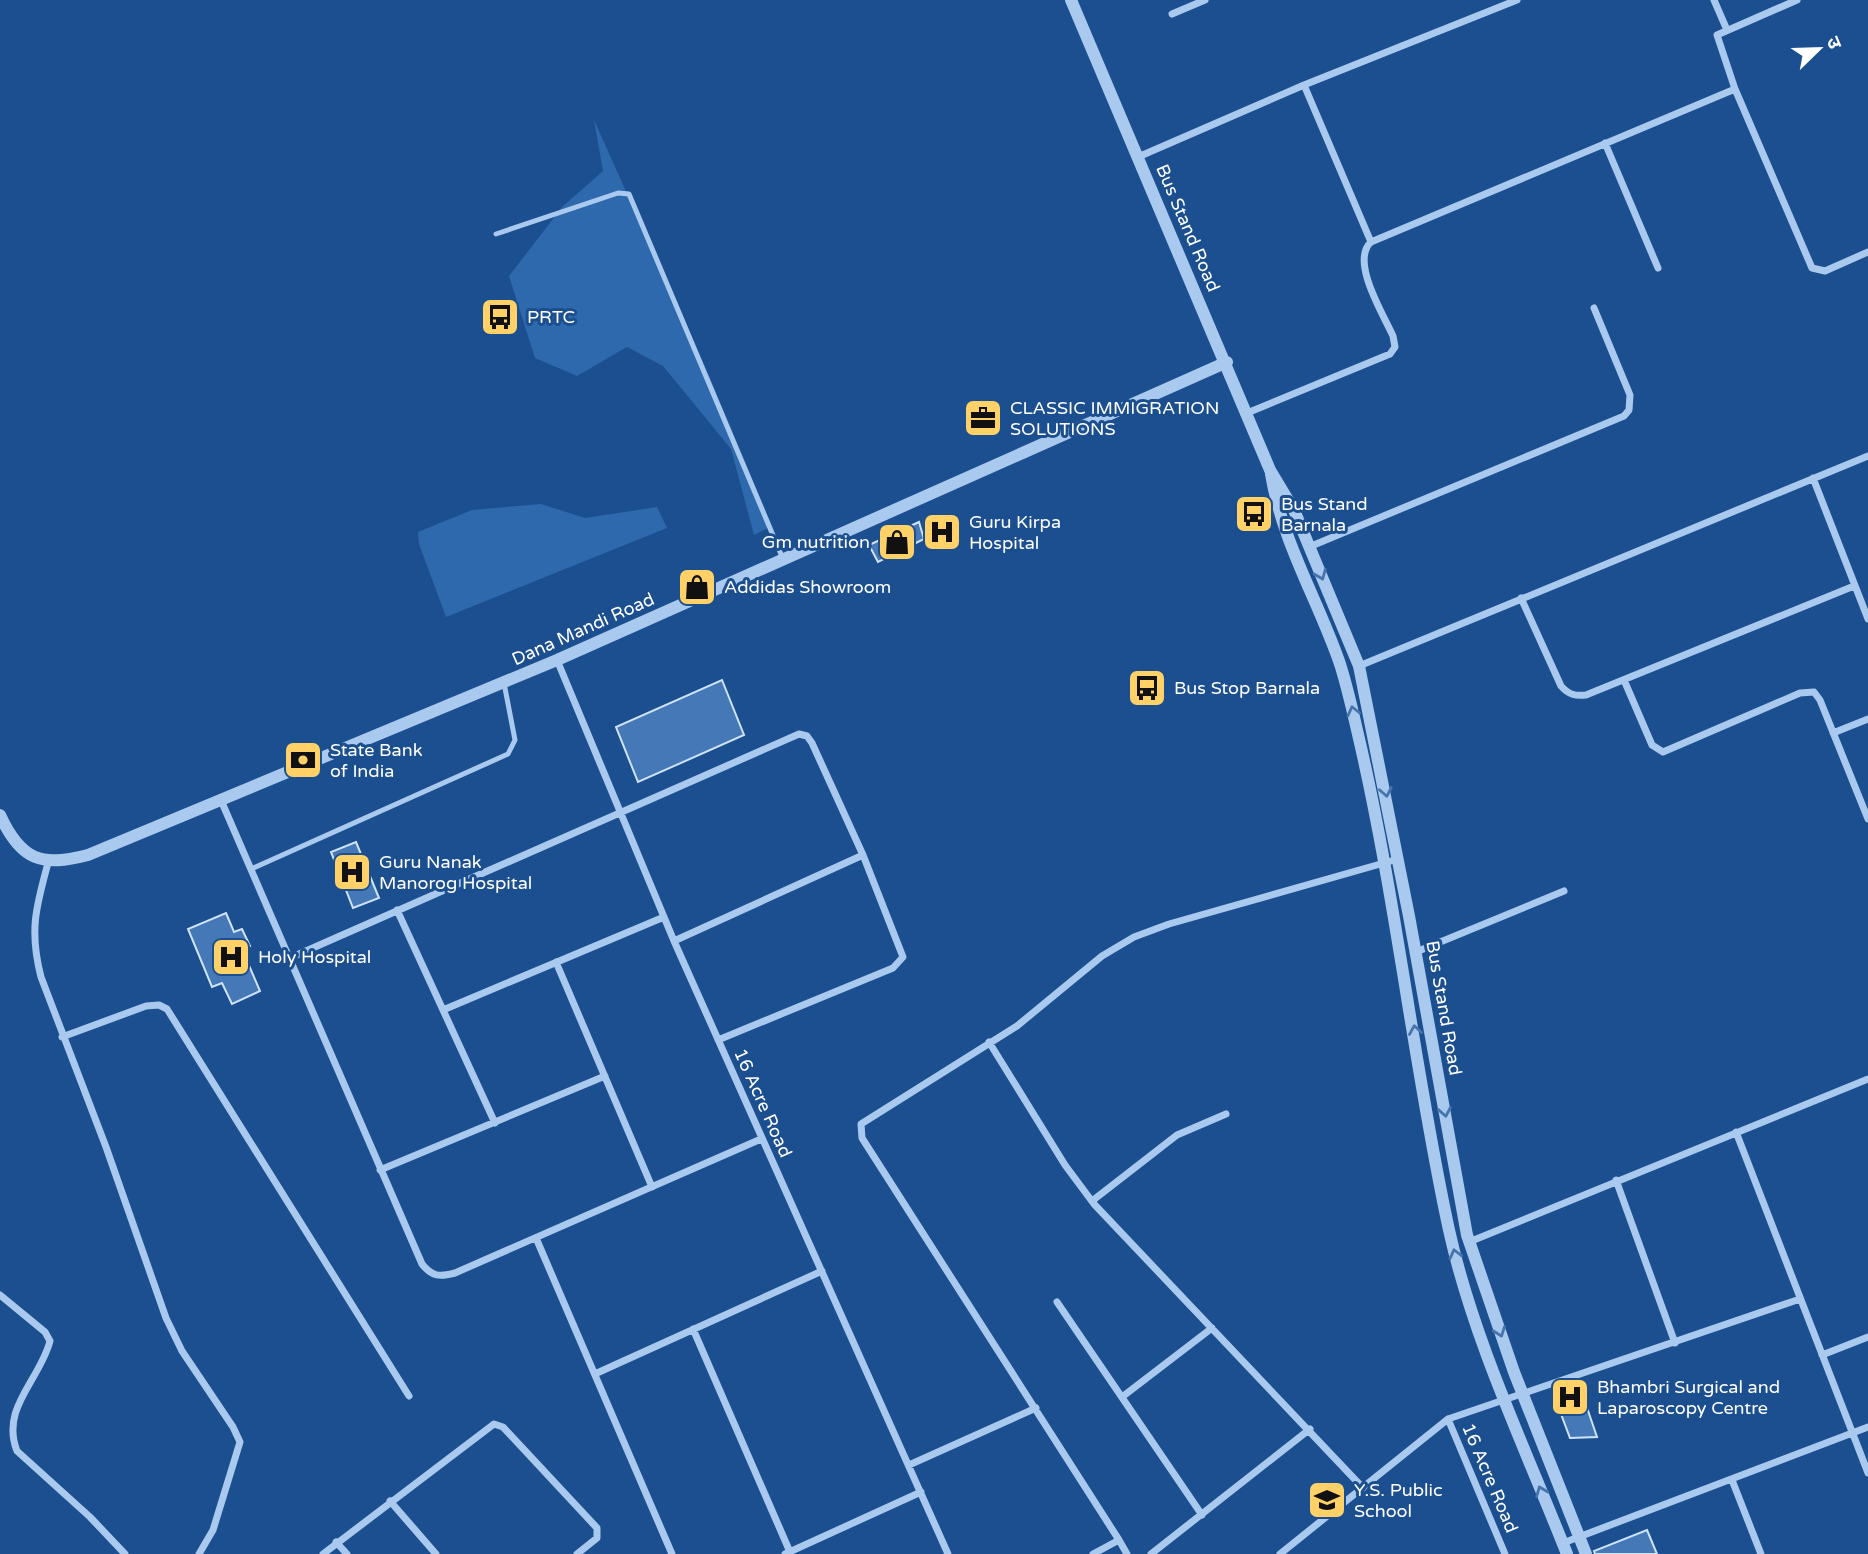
<svg xmlns="http://www.w3.org/2000/svg" width="1868" height="1554" viewBox="0 0 1868 1554" font-family="'Varela Round','Noto Sans Devanagari',sans-serif">
<style>
.green{fill:#2e69ad}
.building{fill:#4478b7;stroke:#cfe3fa;stroke-width:2}
.lines{fill:none;stroke-linecap:round;stroke-linejoin:round}
.service{stroke:#a9c9ee;stroke-width:5}
.minor{stroke:#a9c9ee;stroke-width:7}
.tertiary{stroke:#a9c9ee;stroke-width:12}
.oneway{stroke:#4674ac}
.labels{text-anchor:middle;stroke-width:6;stroke-linejoin:round;paint-order:stroke}
.street-label{font-size:18px;fill:#fff;stroke:#1b4f8f}
.poi-label{font-size:18px;fill:#fff;stroke:#1b4f8f;text-anchor:start}
</style>
<rect width="100%" height="100%" fill="#1b4f8f"/>
<path class="green" d="M594,120L710,378L772,526L754,535L731,449L663,366L627,347L577,376L535,358L509,276L563,206L603,171Z
M541,504L585,518L657,507L667,528L446,617L419,544L418,532L472,510Z"/>
<path class="building" d="M949,514L958,536L933,546L924,524Z
M919,522L924,539L878,562L869,545Z
M722,680L744,735L638,782L616,727Z
M356,842L379,898L353,908L331,852Z
M226,913L234,932L242,929L250,946L242,949L260,991L232,1004L222,983L212,987L188,929Z
M1578,1381L1597,1437L1570,1438L1552,1390Z
M1647,1530L1657,1554H1595L1594,1551Z"/>
<g class="lines">
<path class="service" d="M496,234L618,193L629,194L783,559
M251,869L508,754L515,740L504,683"/>
<path class="minor" d="M1714,0L1727,30
M1172,14L1205,0
M1304,85L1371,242
M1735,89L1812,268L1825,271L1868,252
M1605,143L1658,268
M1138,157L1304,85L1517,0
M1247,413L1390,354L1395,347L1393,336C1383,314 1350,261 1371,242L1735,89L1717,35L1797,0
M1813,478L1868,619
M1309,547L1624,416L1629,410L1630,395L1594,308
M1521,598L1561,686C1569,695 1575,696 1586,695L1854,586
M557,660L674,941L948,1554
M1359,666L1868,456
M1624,680L1652,745L1663,752L1800,693L1814,692L1820,700L1868,819
M1833,733L1868,719
M220,798L422,1264C432,1277 440,1277 455,1273L761,1139
M48,863C36,907 29,931 41,977L106,1147L166,1318L182,1351L233,1427L240,1442L213,1530L199,1554
M397,910L495,1123
M674,941L863,855
M1416,952L1564,891
M290,958L799,734L807,736L812,743L863,855L903,957L893,968L718,1040
M556,962L652,1187
M443,1010L664,917
M62,1037L146,1006L159,1005L167,1009L409,1396
M989,1042L1065,1165L1094,1204L1363,1488
M1736,1132L1868,1473
M380,1170L605,1076
M1616,1180L1675,1343
M1092,1201L1177,1135L1226,1114
M536,1238L672,1554
M1469,1242L1868,1079
M0,1295L45,1332L50,1341C40,1380 0,1408 17,1451L90,1517L125,1554
M1057,1302L1202,1515
M693,1329L790,1552
M1822,1355L1868,1337
M597,1373L822,1271
M1122,1397L1212,1328
M1448,1419L1800,1299
M909,1465L1036,1408
M1732,1480L1761,1554
M390,1501L436,1554
M1119,1540L862,1138L861,1124L1017,1026L1102,956L1134,937L1169,924L1398,859
M336,1542L347,1554
M1563,1543L1868,1427
M323,1554L494,1424L503,1427L597,1528V1538L577,1554
M785,1554L921,1492
M1093,1554L1119,1540L1127,1554
M1151,1554L1310,1429
M1280,1554L1448,1419L1505,1554"/>
<path class="tertiary" d="M1071,0L1270,470L1294,510L1359,666L1409,916L1467,1235L1514,1372L1586,1554
M1271,474C1282,542 1318,600 1340,664C1347,686 1352,708 1357,730C1396,895 1413,1064 1449,1230C1473,1339 1526,1450 1567,1554
M0,815C21,861 42,867 88,855L557,660L1227,362"/>
</g>
<defs><path id="oneway-chevron" d="M-2-3.5L2.5 0L-2 3.5" fill="none" stroke-width="1.6" stroke-linecap="round" stroke-linejoin="round" transform="scale(1.75)"/></defs>
<g class="oneway">
<use href="#oneway-chevron" transform="translate(1321 575) rotate(68)"/>
<use href="#oneway-chevron" transform="translate(1353 711) rotate(-103)"/>
<use href="#oneway-chevron" transform="translate(1386 792) rotate(79)"/>
<use href="#oneway-chevron" transform="translate(1415 1030) rotate(-99)"/>
<use href="#oneway-chevron" transform="translate(1445 1112) rotate(80)"/>
<use href="#oneway-chevron" transform="translate(1455 1254) rotate(-104)"/>
<use href="#oneway-chevron" transform="translate(1500 1332) rotate(70)"/>
<use href="#oneway-chevron" transform="translate(1541 1491) rotate(-112)"/>
</g>
<defs>
<symbol id="bus-square" viewBox="-11 -11 22 22"><rect x="-9" y="-9" width="18" height="18" rx="4" fill="#ffd166" stroke="#1b4f8f"/><path d="M-5-6H5V4H4V6H2V4H-2V6H-4V4H-5ZM-3.5-4V0h7V-4ZM-3.5 1.2v1.5H-2V1.2ZM2 1.2v1.5H3.5V1.2Z" fill="#111"/></symbol>
<symbol id="office-square" viewBox="-11 -11 22 22"><rect x="-9" y="-9" width="18" height="18" rx="4" fill="#ffd166" stroke="#1b4f8f"/><path d="M-6-3h4V-5.5h4V-3h4V5H-6ZM-1-4.5V-3h2v-1.5ZM-6 0V1H6V0Z" fill="#111"/></symbol>
<symbol id="hospital-square" viewBox="-11 -11 22 22"><rect x="-9" y="-9" width="18" height="18" rx="4" fill="#ffd166" stroke="#1b4f8f"/><path d="M-5-5h3v3.5h4V-5h3V5h-3V1.5h-4V5h-3Z" fill="#111"/></symbol>
<symbol id="shop-square" viewBox="-11 -11 22 22"><rect x="-9" y="-9" width="18" height="18" rx="4" fill="#ffd166" stroke="#1b4f8f"/><path d="M-5-2.5h2.3a2.7 3.5 0 0 1 5.4 0H5L5.5 6h-11ZM-1.5-2.5h3a1.5 2.3 0 0 0-3 0Z" fill="#111"/></symbol>
<symbol id="bank-square" viewBox="-11 -11 22 22"><rect x="-9" y="-9" width="18" height="18" rx="4" fill="#ffd166" stroke="#1b4f8f"/><path d="M-6-4H6V4H-6ZM0-2.3a2.3 2.3 0 1 0 0 4.6a2.3 2.3 0 1 0 0-4.6Z" fill="#111"/></symbol>
<symbol id="school-square" viewBox="-11 -11 22 22"><rect x="-9" y="-9" width="18" height="18" rx="4" fill="#ffd166" stroke="#1b4f8f"/><path d="M0-5L7-2L0 1L-7-2ZM-4 1L0 2.5L4 1V4Q0 6-4 4Z" fill="#111"/></symbol>
</defs>
<g fill-rule="evenodd">
<use href="#bus-square" x="478" y="295" width="44" height="44"/>
<use href="#office-square" x="961" y="396" width="44" height="44"/>
<use href="#bus-square" x="1232" y="492" width="44" height="44"/>
<use href="#hospital-square" x="920" y="510" width="44" height="44"/>
<use href="#shop-square" x="875" y="520" width="44" height="44"/>
<use href="#shop-square" x="675" y="565" width="44" height="44"/>
<use href="#bus-square" x="1125" y="666" width="44" height="44"/>
<use href="#bank-square" x="281" y="738" width="44" height="44"/>
<use href="#hospital-square" x="330" y="850" width="44" height="44"/>
<use href="#hospital-square" x="209" y="935" width="44" height="44"/>
<use href="#hospital-square" x="1548" y="1375" width="44" height="44"/>
<use href="#school-square" x="1305" y="1478" width="44" height="44"/>
</g>
<g class="labels">
<g class="street-label">
<text transform="translate(1188 228) rotate(67)" y="6">Bus Stand Road</text>
<text transform="translate(583 629) rotate(-24)" y="6">Dana Mandi Road</text>
<text transform="translate(1444 1008) rotate(80)" y="6">Bus Stand Road</text>
<text transform="translate(763 1103) rotate(66)" y="6">16 Acre Road</text>
<text transform="translate(1490 1478) rotate(67)" y="6">16 Acre Road</text>
</g>
<g class="poi-label">
<text x="527" y="323">PRTC</text>
<text x="1010" y="414">CLASSIC IMMIGRATION<tspan x="1010" dy="21">SOLUTIONS</tspan></text>
<text x="1281" y="510">Bus Stand<tspan x="1281" dy="21">Barnala</tspan></text>
<text x="969" y="528">Guru Kirpa<tspan x="969" dy="21">Hospital</tspan></text>
<text x="870" y="548" text-anchor="end">Gm nutrition</text>
<text x="724" y="593">Addidas Showroom</text>
<text x="1174" y="694">Bus Stop Barnala</text>
<text x="330" y="756">State Bank<tspan x="330" dy="21">of India</tspan></text>
<text x="379" y="868">Guru Nanak<tspan x="379" dy="21">Manorog Hospital</tspan></text>
<text x="258" y="963">Holy Hospital</text>
<text x="1597" y="1393">Bhambri Surgical and<tspan x="1597" dy="21">Laparoscopy Centre</tspan></text>
<text x="1354" y="1496">Y.S. Public<tspan x="1354" dy="21">School</tspan></text>
</g>
</g>
<g transform="translate(1819 49) rotate(67)" stroke="#1b4f8f" stroke-width="5" paint-order="stroke">
<path d="M0-5L12 26L0 18L-12 26Z" fill="#ffffff"/>
<text y="-10" font-size="19" font-weight="bold" text-anchor="middle" fill="#ffffff">उ</text>
</g>
</svg>
